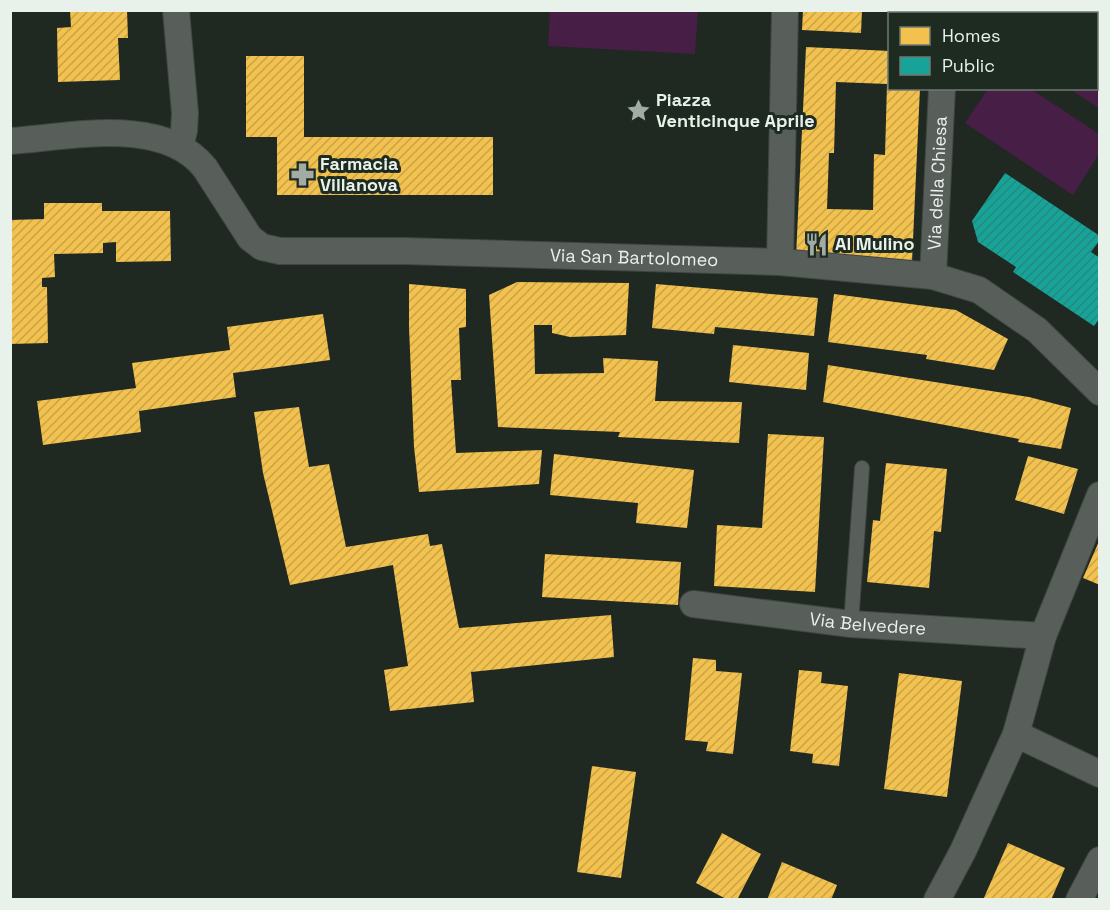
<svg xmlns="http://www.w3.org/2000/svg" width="1110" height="910" viewBox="0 0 1110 910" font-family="'Space Grotesk',sans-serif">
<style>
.green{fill:#461e46}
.homes{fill:url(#homes-hatch);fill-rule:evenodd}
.public{fill:url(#public-hatch)}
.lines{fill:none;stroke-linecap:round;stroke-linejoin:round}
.lane-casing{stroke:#3f4541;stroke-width:16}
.street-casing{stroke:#3f4541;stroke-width:28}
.lane{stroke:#585e5a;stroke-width:14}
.street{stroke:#585e5a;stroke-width:26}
.labels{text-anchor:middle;stroke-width:6;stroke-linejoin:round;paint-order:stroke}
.poi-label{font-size:18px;font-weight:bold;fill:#e9f1eb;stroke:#1d2b21;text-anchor:start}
.street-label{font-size:18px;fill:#e9f1eb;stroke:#1d2b21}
</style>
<defs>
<pattern id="homes-hatch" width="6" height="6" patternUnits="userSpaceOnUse" patternTransform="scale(1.5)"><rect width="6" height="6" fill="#f2c14e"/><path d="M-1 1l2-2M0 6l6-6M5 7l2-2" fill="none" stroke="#c7a34c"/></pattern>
<pattern id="public-hatch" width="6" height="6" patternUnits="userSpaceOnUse" patternTransform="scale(1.5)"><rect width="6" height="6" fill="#17a398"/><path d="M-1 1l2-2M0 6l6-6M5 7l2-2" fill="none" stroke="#25887f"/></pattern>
</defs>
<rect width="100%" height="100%" fill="#202822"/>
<path class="green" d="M550,11H698L695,54L548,46Z
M978,11H1099V108L1070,89L1096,88V14L977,13Z
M988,89H1031L1099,134V154L1073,195L965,123Z"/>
<path class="homes" d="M70,10H127L128,38H118L120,80L58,82L57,28L71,27Z
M803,10H862L861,33L802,30Z
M806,47L890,51V88H920L912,262L796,256ZM836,82L887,84L885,155L874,154L873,210L827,209L829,153H834Z
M246,56H304V137H493V195H277V137H246Z
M44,203H102V211H170L171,261L116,262V242L103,243V253L54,254L55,277L42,278V287H47L48,343L10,344V220L44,219Z
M517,282L629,283L626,335L570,337L552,333V325H534L535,374L604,373L603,358L658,361L655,401L742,402L739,443L618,437L620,432L498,427L489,295Z
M409,284L466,289V327L459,328L461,380H451L456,453L542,450L539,484L419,492L414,447L409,327Z
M656,284L818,298L814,336L715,327L714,334L652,328Z
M834,294L956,310L1008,339L994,370L926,359L927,355L828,342Z
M323,314L330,360L233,373L236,397L139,411L141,432L43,445L37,401L136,388L132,363L230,350L227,327Z
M733,345L809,353L806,390L729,382Z
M828,365L1029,397L1071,408L1061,449L1018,442L1019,439L823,402Z
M299,407L309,467L329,464L346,547L428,534L430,546L442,544L459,628L611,615L614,657L471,672L474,702L390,711L384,670L408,666L393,565L290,585L263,473L254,412Z
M768,434L824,437L815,592L714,586L717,525L762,528Z
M554,454L694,470L687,528L636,523L638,503L550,495Z
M1028,456L1078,469L1064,514L1015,500Z
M886,463L947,469L941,532L934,531L929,588L867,582L873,520L880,521Z
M1100,539V585L1083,578Z
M545,554L681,562L678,605L542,597Z
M693,658L716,660V671L742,673L733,754L706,751L708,742L685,740Z
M799,670L822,672L821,683L848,686L839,766L812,763L813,754L790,751Z
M899,673L962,681L947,797L884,789Z
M592,766L636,772L621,878L577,872Z
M722,833L761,854L737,900H728L696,883Z
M1008,843L1065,868L1051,900H983Z
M782,862L837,885L831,900H767Z"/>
<path class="public" d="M1005,173L1100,236V240L1091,252L1100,258V318L1094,326L1013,272L1016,267L978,242L972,221Z"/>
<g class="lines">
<defs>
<path id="lane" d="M851,624L862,468"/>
<g id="street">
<path d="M176,10L185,113L184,131L180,146"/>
<path d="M950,14L951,10"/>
<path id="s1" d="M10,141C70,137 163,115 205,168L250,238L262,247L280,251H404L780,262L933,276L979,290L1037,330L1100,392"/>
<path d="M780,262L785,10"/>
<path id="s2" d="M933,276L942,88"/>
<path id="s3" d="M693,604L851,624L1043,636"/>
<path d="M1016,734L1100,774"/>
<path d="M937,900L963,851L1016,734L1043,636L1100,495"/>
<path d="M1079,900L1100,860"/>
</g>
</defs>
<use href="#lane" class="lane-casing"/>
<use href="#street" class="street-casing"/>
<use href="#lane" class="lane"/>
<use href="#street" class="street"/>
</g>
<defs>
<symbol id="sight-bare" viewBox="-9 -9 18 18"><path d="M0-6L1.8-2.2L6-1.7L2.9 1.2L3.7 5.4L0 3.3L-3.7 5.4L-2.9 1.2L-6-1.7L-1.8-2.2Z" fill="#a3aba5" stroke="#1d2b21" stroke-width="2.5" paint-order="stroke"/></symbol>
<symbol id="pharmacy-bare" viewBox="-9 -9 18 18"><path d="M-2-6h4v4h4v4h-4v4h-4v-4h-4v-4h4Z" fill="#a3aba5" stroke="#1d2b21" stroke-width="2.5" paint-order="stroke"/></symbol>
<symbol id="restaurant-bare" viewBox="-9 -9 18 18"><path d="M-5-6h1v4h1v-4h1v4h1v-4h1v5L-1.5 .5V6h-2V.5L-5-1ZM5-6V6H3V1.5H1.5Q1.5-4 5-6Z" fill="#a3aba5" stroke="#1d2b21" stroke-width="2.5" paint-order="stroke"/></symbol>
</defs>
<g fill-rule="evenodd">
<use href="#sight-bare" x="622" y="94" width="33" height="33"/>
<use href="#pharmacy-bare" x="286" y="158" width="33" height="33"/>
<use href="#restaurant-bare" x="800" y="228" width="33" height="33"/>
</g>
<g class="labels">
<g class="poi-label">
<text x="656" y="106">Piazza<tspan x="656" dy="21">Venticinque Aprile</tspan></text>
<text x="320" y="170">Farmacia<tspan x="320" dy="21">Villanova</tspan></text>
<text x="835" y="250">Al Mulino</text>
</g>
<g class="street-label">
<text dy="6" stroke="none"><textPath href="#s2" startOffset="93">Via della Chiesa</textPath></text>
<text dy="6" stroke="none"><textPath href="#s1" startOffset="676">Via San Bartolomeo</textPath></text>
<text dy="6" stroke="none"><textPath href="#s3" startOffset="176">Via Belvedere</textPath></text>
</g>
</g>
<rect width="1110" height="910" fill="none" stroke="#e9f1eb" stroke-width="24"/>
<rect x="888" y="12" width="210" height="78" fill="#1d2b21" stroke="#6f7a72" stroke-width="1.5"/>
<rect x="900" y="27" width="30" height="18" fill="#f2c14e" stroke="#6f7a72" stroke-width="1.5"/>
<text x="942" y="42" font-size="18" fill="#e9f1eb">Homes</text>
<rect x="900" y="57" width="30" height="18" fill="#17a398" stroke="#6f7a72" stroke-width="1.5"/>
<text x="942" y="72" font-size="18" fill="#e9f1eb">Public</text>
</svg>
